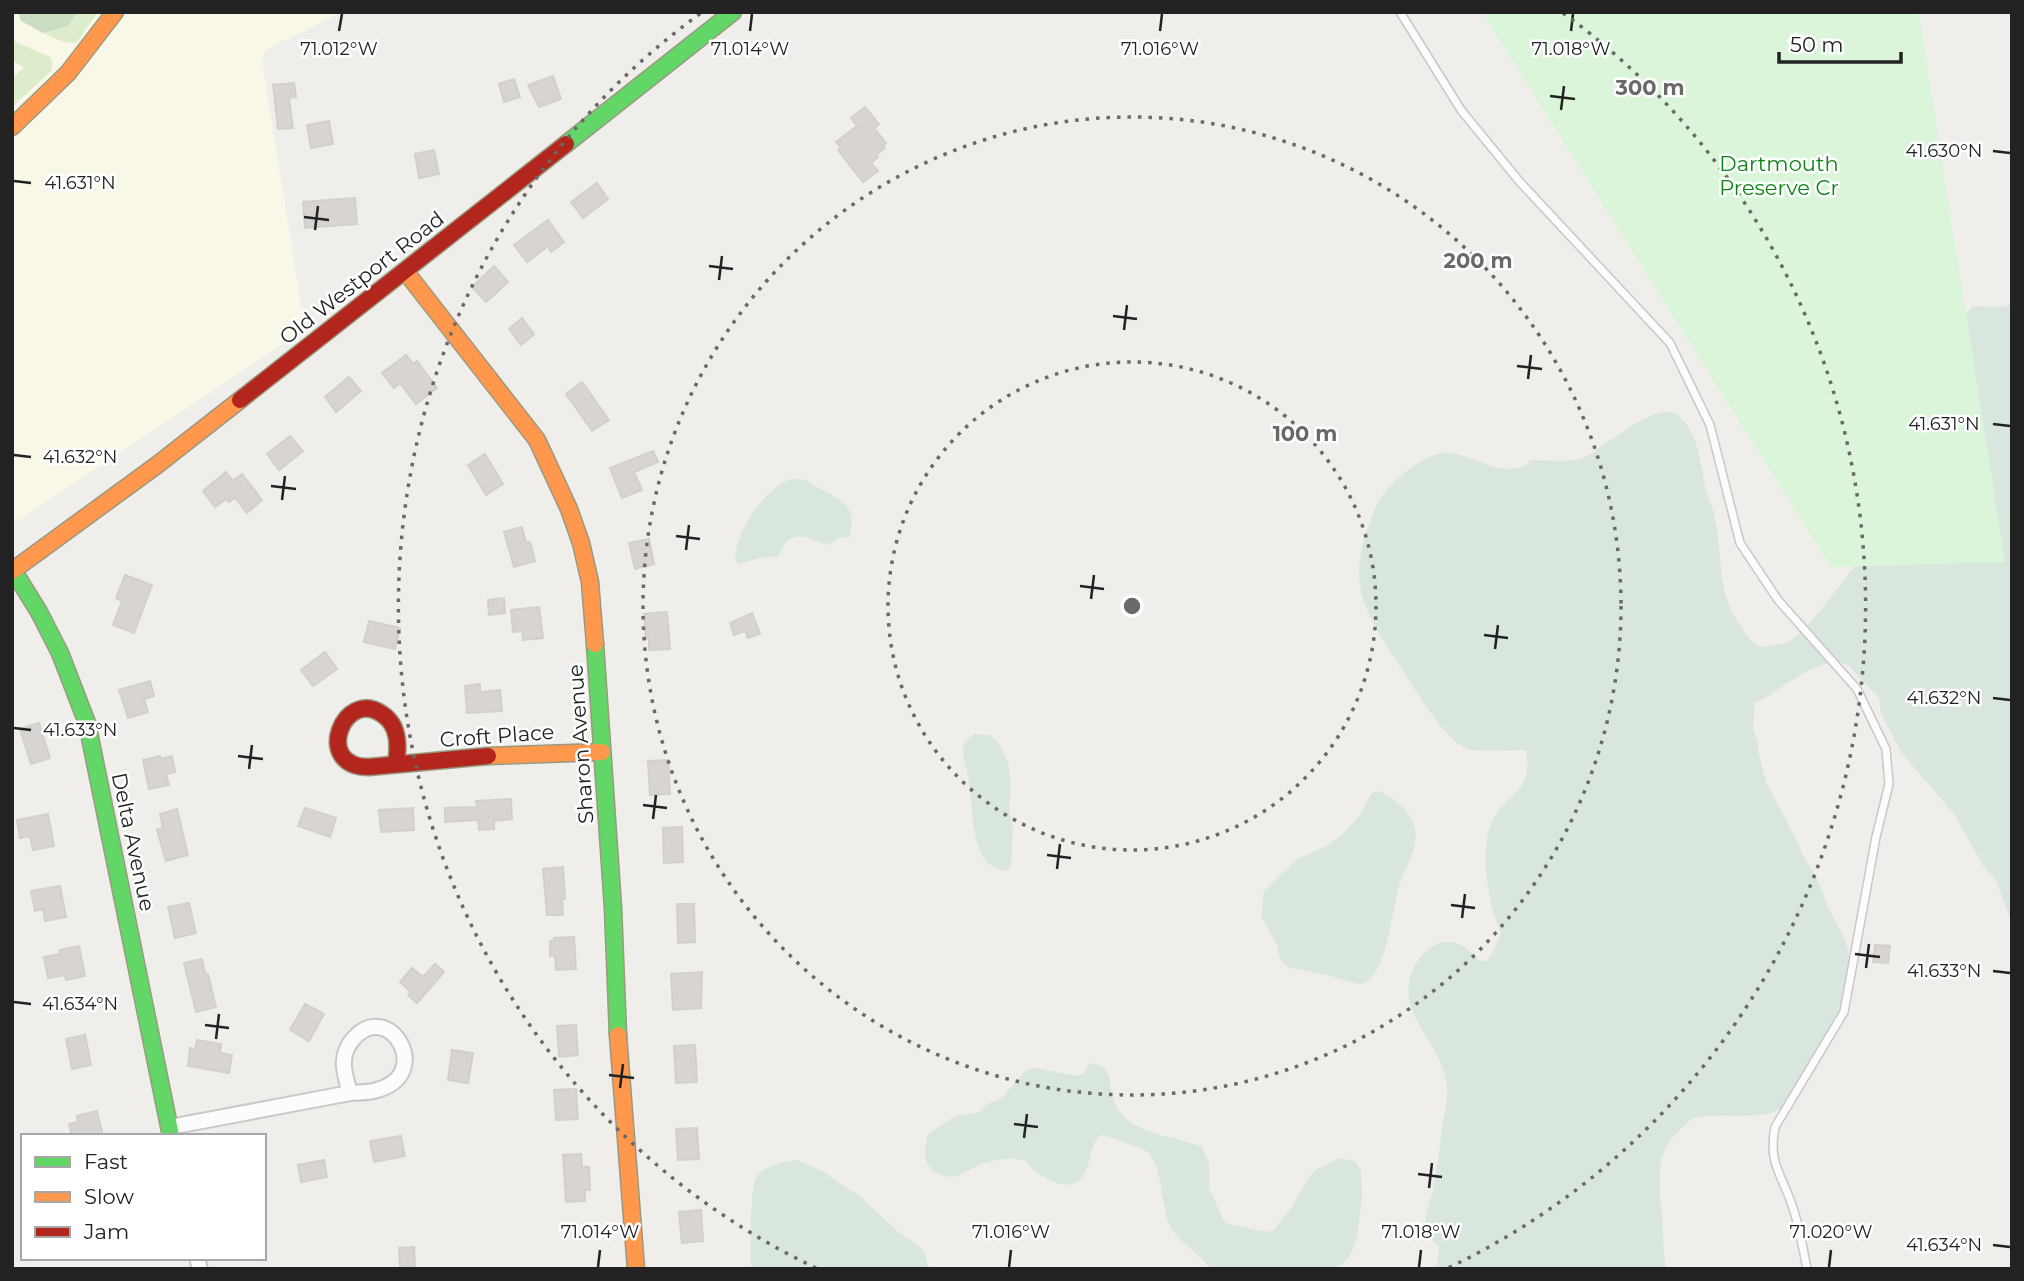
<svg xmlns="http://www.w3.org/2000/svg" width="2024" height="1281" viewBox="0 0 2024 1281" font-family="Montserrat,sans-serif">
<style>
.education{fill:#f8f7e8}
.grass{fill:#ddeccb}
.forest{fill:#cbdec1}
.wetland{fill:#d9e6de}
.park{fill:#daf5da}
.building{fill:#d7d4d2;stroke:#d3d0cc;stroke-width:2}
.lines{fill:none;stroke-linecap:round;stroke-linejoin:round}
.lane-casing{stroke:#c9c8c7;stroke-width:10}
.street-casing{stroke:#c9c8c7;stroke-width:18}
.fast-casing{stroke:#999a82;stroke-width:19}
.slow-casing{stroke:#999a82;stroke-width:19}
.jam-casing{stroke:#999a82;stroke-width:19}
.lane{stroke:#fdfcfc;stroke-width:7}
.street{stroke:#fdfcfc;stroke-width:14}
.fast{stroke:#63d668;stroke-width:16}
.slow{stroke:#ff974d;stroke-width:16}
.jam{stroke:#b3261e;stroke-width:16}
.ticks{fill:none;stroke:#222;stroke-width:2.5}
.ring{fill:none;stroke:#6a6968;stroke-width:3.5;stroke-dasharray:3.5 7}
.labels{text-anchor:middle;stroke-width:5;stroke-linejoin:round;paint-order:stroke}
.park-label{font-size:21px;fill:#0c8416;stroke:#fff}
.street-label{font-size:21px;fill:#222;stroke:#fff}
.ticks-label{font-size:18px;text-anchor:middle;fill:#222;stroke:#fff;stroke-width:5;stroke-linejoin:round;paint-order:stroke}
.centre{fill:#6a6968;stroke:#fff;stroke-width:3.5}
.ring-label{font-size:21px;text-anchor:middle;font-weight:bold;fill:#6a6968;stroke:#fff;stroke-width:5;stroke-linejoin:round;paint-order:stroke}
</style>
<rect width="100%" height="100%" fill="#f0eeeb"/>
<path class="education" d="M12,12H343L273,46L264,52L262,60L305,329L12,525Z"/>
<path class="grass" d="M79,12H98L76,43L64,42L43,33L66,27Z
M12,40L50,57L52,61V70L12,107V78L24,68L12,60Z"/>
<path class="forest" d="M18,12H79L66,27L43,33L21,21Z"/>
<path class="wetland" d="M2012,304V924L1996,880L1983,866L1954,814L1901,752L1881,713L1879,698L1849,666C1826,651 1782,688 1762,700L1755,702L1753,730L1758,741V751L1766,782L1800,847C1803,859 1809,864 1815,875C1821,885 1824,898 1829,909C1837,926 1848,939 1849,958C1853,1000 1815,1100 1770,1113C1746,1119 1719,1113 1695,1118C1690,1119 1687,1123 1683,1127C1656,1150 1659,1174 1661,1205C1663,1226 1663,1247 1666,1269H1433L1437,1263L1439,1247C1433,1241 1425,1235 1425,1225C1425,1214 1431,1200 1433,1189C1438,1166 1440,1143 1443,1120C1445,1110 1448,1098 1447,1088C1444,1040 1386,1011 1418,960C1424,952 1433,944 1443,942C1461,940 1468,949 1479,961H1486L1492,955L1501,933C1488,904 1477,844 1495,816C1513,789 1533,790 1526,750C1513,750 1477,752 1468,749C1447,741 1434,716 1421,699C1410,683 1400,666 1389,650C1362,605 1350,583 1367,530C1373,513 1378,497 1392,484C1406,470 1430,450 1451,453C1476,456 1509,483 1531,460C1544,460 1574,463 1584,458C1603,448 1657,400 1676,414C1696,428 1701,460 1704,481C1706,494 1712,505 1715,517C1723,555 1716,592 1740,625C1747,634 1749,642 1761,647L1787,643L1797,636L1820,611L1871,545L1966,314L1973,306L2002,307Z
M790,479C810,479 805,480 821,489C843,502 858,506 849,537L840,538L828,545C815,542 799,530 787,541C783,545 782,552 778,556L760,558L740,564L735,560C737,529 762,492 790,479Z
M974,734L989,735L998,742L1008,762L1011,785L1009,808L1013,829L1011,867L1007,871C999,870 988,866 984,858C971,836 973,807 969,782C967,768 962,758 963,744Z
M1377,791C1395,796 1417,817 1416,837C1415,853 1405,869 1400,883C1391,909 1389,975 1361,985L1327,975L1288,967L1280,959L1276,943L1261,917L1264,891L1296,860L1330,844L1346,831L1362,812L1371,794Z
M1095,1063C1115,1071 1108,1085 1113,1099C1114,1104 1121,1114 1125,1118C1143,1134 1180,1138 1202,1147L1209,1163V1187L1222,1218L1228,1224L1267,1232L1275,1229L1293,1205L1309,1177L1316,1170L1338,1158L1355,1161L1361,1170L1362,1196L1357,1238L1349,1258L1335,1269H1210C1199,1252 1177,1241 1170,1226C1160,1207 1163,1161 1146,1151C1141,1148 1135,1147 1130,1145C1119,1140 1112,1137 1100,1135C1087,1148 1093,1171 1077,1182C1064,1190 1043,1178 1033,1169C1028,1165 1028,1161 1022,1160C1009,1157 997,1160 985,1163C975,1165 966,1173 956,1176C941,1179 926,1170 925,1155C924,1148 927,1140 928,1134L956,1116L979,1112L987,1104L1001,1099L1025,1071L1035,1068L1078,1076L1085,1072L1088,1065Z
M797,1160L826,1173L840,1184L860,1196L897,1231L920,1247L925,1253L929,1269H751C751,1251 749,1188 757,1176C765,1166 785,1161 797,1160Z"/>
<path class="park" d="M1482,12H1919L2005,562L1831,567Z"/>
<path class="building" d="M553,76L561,99L539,107L528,85Z
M514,79L520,97L504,102L499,84Z
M294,83L296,97L289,98L293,128L278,129L273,85Z
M865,107L879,124L874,128L886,143L883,146L885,148L876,155L878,157L871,163L878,171L863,182L838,150L841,147L836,142L857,126L851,118Z
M329,121L333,144L311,148L307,125Z
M434,150L439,174L419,178L415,154Z
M597,183L608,199L583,218L571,202Z
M355,198L357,224L305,228L303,202Z
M548,220L564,242L551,252L548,246L527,262L514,245Z
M494,266L508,282L486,302L472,287Z
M522,318L534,334L521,345L509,329Z
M406,355L413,364L417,361L437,388L416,404L400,383L394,388L382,373Z
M349,377L361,391L336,412L325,397Z
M582,382L609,420L592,431L566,394Z
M290,436L303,451L279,470L267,454Z
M653,451L658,462L634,472L642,490L622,498L610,468Z
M485,454L503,484L486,495L468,465Z
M226,472L233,481L242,474L262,500L247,513L235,498L229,502L226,499L215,507L203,491Z
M522,527L526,543L530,542L535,561L514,567L504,532Z
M649,539L654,564L635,569L629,543Z
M125,575L152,585L134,633L113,625L122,601L116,598Z
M504,598L505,613L489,615L488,600Z
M539,607L543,638L523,640L522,631L513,632L511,610Z
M667,612L670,649L649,650V638L646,639L644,614Z
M752,613L760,634L748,638L745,631L734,635L730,623Z
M369,621L400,628L395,649L364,642Z
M325,652L337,669L313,686L301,670Z
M150,681L154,696L144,699L148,712L128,718L119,690Z
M480,684V692L500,690L502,711L467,713L465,686Z
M39,723L50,758L31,764L20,729Z
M160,756L161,759L172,756L175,772L166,774L169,785L149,789L143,760Z
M668,760L670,794L650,795L648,761Z
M511,799L512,819L494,821V829L479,830L478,820L445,822V808L477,807L476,801Z
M305,808L336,818L330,837L298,826Z
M413,808L414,830L381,832L379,810Z
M177,809L188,855L166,861L157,830L163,828L160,814Z
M48,814L54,846L33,850L30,836L20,838L17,820Z
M682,827L683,862L664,863L663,828Z
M563,867L565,899H562L563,915H547L543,869Z
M60,886L66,917L45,921L43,909L35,911L31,891Z
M189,903L196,933L175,938L168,907Z
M677,904H694L695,942L678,943Z
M574,937L576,969L556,970L555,956H550V941H554V938Z
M1875,945L1890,946L1888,963L1873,962Z
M79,946L85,976L66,980L65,975L48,978L44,957L60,954V950Z
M202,959L205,974H208L216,1007L196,1012L184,963Z
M435,964L444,972L417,1003L408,995L411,992L400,982L412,968L423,977Z
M702,972L701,1008L673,1010L671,974Z
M305,1004L324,1014L309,1041L290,1030Z
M576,1025L578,1055L559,1057L557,1026Z
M85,1035L91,1065L72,1069L66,1039Z
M197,1040L221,1044L220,1053L232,1055L229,1073L188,1066L190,1048L195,1049Z
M695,1045L697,1082L676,1083L674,1046Z
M452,1050L473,1053L468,1083L448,1080Z
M576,1089L578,1119L556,1120L554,1090Z
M97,1111L103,1136H72L69,1124L78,1122L77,1116Z
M697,1128L699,1159L678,1160L676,1129Z
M401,1136L405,1156L374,1162L370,1141Z
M581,1154L582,1167H589L590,1190H585V1201L566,1202L563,1155Z
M324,1160L327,1177L301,1182L298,1165Z
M701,1210L703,1241L682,1243L679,1212Z
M414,1247L415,1267L400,1268L399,1248Z"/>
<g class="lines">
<defs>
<path id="lane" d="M1400,12L1461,110L1519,181L1670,343L1710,425L1740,543L1778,600L1857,689L1886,749L1889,784L1876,837L1844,1012L1775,1127C1768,1163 1781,1173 1792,1205C1799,1225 1803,1248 1807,1269"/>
<path id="street" d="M170,1127L350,1093C359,1092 369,1093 377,1090C435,1074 389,999 354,1038C338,1056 344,1072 350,1093
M197,1258L200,1269"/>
<path id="fast" d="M566,144L733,12
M13,570L39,612L60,653L87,723L171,1136
M595,644L613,908L618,1035"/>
<path id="slow" d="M12,127L68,73L115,12
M405,271L537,440L569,509L581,543L590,582L595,644
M12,571L157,465L240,400
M488,756L602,752
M618,1035L636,1269"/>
<path id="jam" d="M240,400L566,144
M396,763C399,745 399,725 382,714C344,687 312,767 369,767L488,756"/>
</defs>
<use href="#lane" class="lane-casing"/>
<use href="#street" class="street-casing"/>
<use href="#fast" class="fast-casing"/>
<use href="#slow" class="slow-casing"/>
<use href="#jam" class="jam-casing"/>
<use href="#lane" class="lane"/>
<use href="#street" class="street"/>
<use href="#fast" class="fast"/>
<use href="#slow" class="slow"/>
<use href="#jam" class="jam"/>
</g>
<path class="ticks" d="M339,31L342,14M750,31L752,14M1160,31L1162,14M1571,31L1573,14M1550,96L1575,99M1561,110L1564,86M1993,151L2010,153M14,181L31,183M304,217L329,220M315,230L318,206M709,266L733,269M719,280L722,256M1113,316L1137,319M1124,330L1127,305M1517,366L1542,369M1528,379L1531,355M1993,424L2010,426M14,455L31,457M271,486L296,489M282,500L285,476M676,536L700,539M686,550L689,525M1080,586L1104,589M1091,599L1094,575M1484,635L1508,638M1495,649L1498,625M1993,698L2010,700M14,728L31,730M238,756L263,759M249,769L252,745M643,805L667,808M653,819L656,795M1047,855L1071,858M1057,869L1060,844M1451,905L1475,908M1462,918L1465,894M1855,954L1880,957M1866,968L1869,944M1993,971L2010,973M14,1002L31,1004M205,1025L229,1028M216,1039L219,1014M609,1075L634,1078M620,1088L623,1064M1014,1124L1038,1127M1024,1138L1027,1114M1418,1174L1442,1177M1429,1188L1432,1163M1993,1245L2010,1247M598,1267L600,1250M1009,1267L1011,1250M1419,1267L1421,1250M1829,1267L1831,1250"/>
<g class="ring">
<circle cx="1132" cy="606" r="244"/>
<circle cx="1132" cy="606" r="489"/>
<path d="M816 1268A733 733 0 0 1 701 13M1563 13A733 733 0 0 1 1448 1268"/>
</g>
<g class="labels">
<g class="park-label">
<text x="1779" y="171">Dartmouth<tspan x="1779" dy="24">Preserve Cr</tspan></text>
</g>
<g class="street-label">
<text transform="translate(362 278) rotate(-38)" y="7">Old Westport Road</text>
<text transform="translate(497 736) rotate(-4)" y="7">Croft Place</text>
<text transform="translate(581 744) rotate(-94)" y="7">Sharon Avenue</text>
<text transform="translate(133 842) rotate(78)" y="7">Delta Avenue</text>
</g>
</g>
<g class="ticks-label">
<text x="339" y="55">71.012°W</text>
<text x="750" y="55">71.014°W</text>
<text x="1160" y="55">71.016°W</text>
<text x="1571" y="55">71.018°W</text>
<text x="1944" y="157">41.630°N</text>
<text x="80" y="189">41.631°N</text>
<text x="1944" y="430">41.631°N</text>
<text x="80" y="463">41.632°N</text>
<text x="1944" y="704">41.632°N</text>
<text x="80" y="736">41.633°N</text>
<text x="1944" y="977">41.633°N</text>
<text x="80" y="1010">41.634°N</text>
<text x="600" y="1238">71.014°W</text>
<text x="1011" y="1238">71.016°W</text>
<text x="1421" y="1238">71.018°W</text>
<text x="1831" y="1238">71.020°W</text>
<text x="1944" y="1251">41.634°N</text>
</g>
<circle cx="1132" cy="606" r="10" class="centre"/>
<g class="ring-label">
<text x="1650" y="95">300 m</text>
<text x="1478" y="268">200 m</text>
<text x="1305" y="441">100 m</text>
</g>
<rect width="2024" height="1281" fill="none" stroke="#222222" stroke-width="28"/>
<rect x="21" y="1134" width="245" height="126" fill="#ffffff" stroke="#a7a7a7" stroke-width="2"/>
<rect x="35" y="1157" width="35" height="10" fill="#63d668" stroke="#a7a7a7" stroke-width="2"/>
<text x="84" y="1169" font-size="21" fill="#222222">Fast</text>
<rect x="35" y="1192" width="35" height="10" fill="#ff974d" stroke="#a7a7a7" stroke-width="2"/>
<text x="84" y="1204" font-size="21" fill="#222222">Slow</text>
<rect x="35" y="1227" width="35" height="10" fill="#b3261e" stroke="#a7a7a7" stroke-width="2"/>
<text x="84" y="1239" font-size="21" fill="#222222">Jam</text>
<path d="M1779 52v10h122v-10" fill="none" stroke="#222222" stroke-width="3.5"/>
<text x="1790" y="52" font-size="21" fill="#222222" stroke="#ffffff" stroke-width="5" paint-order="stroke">50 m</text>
</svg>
